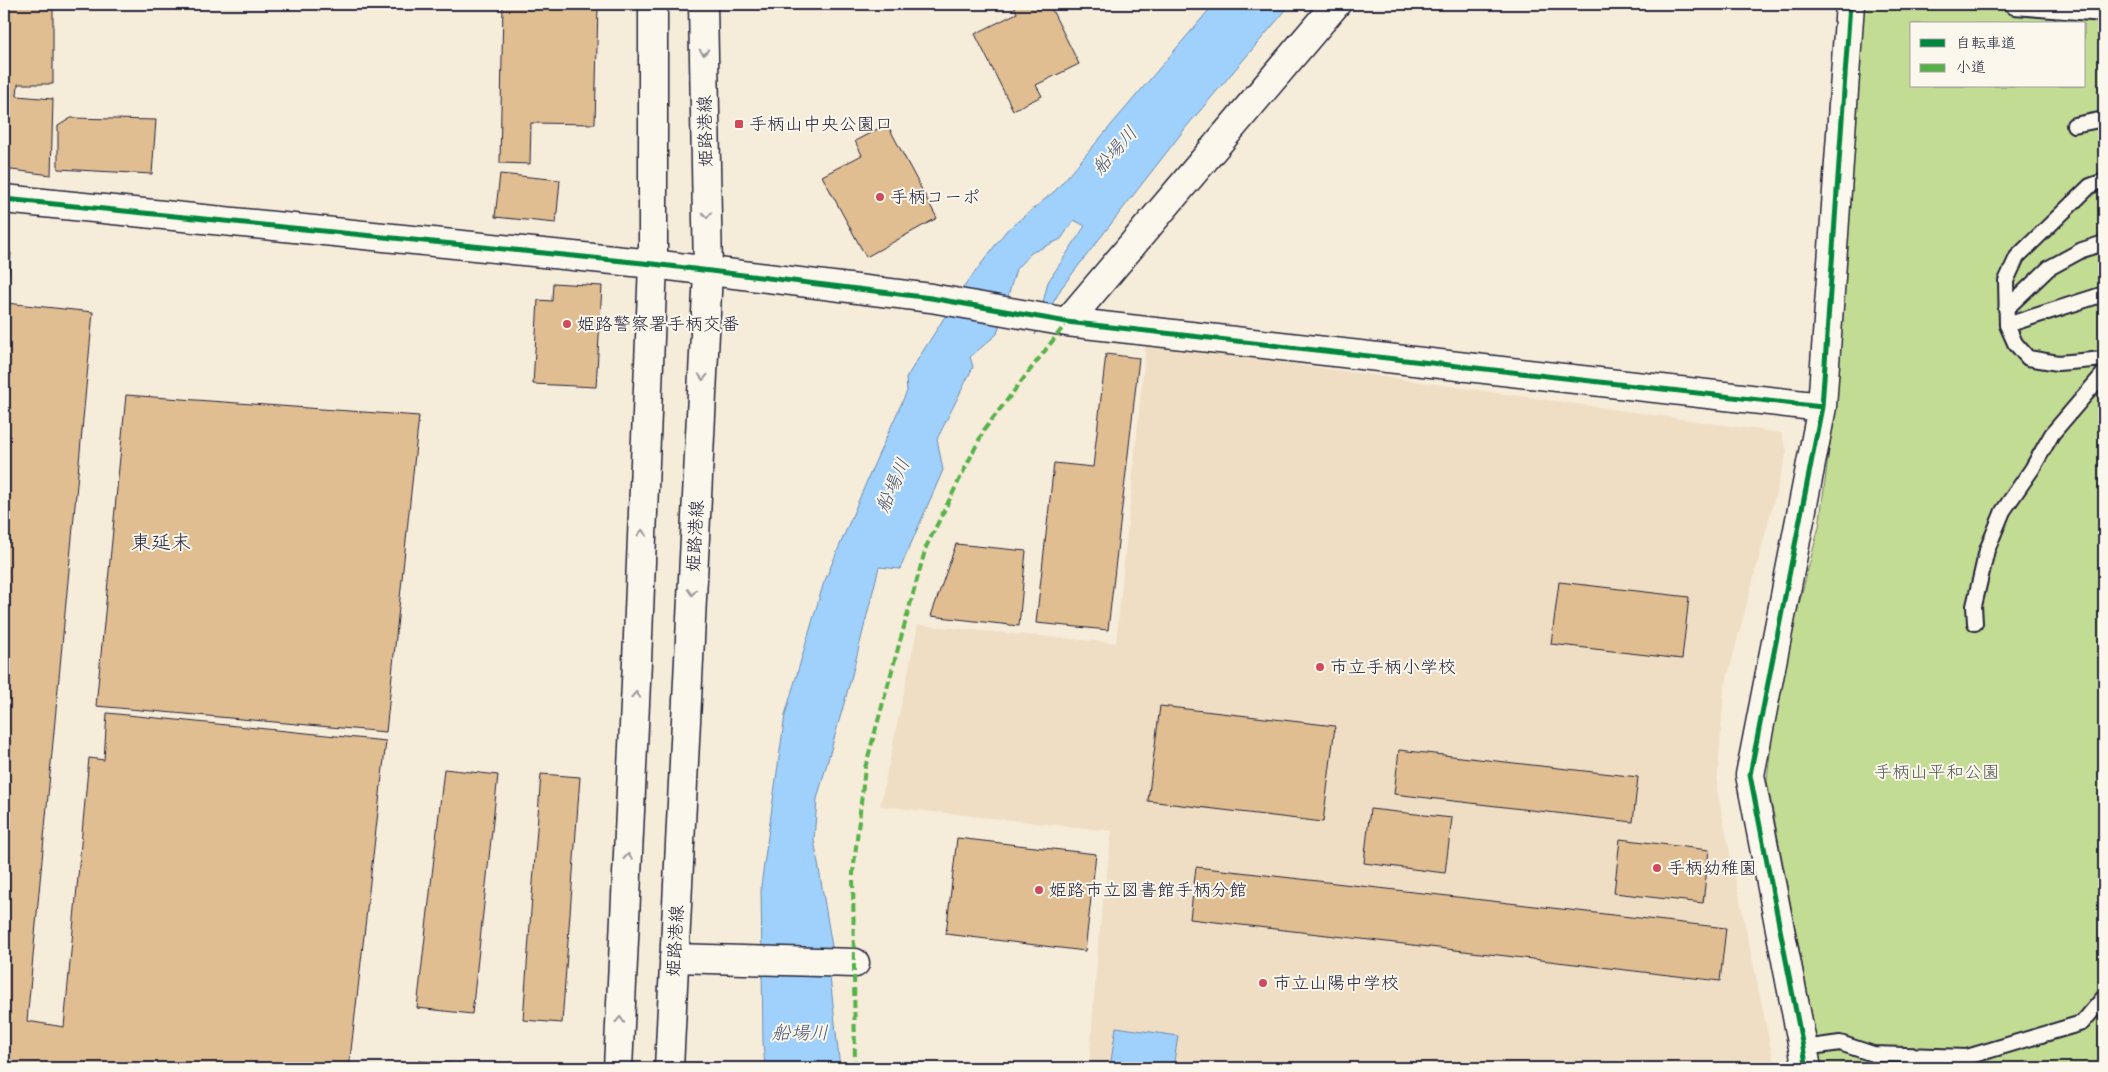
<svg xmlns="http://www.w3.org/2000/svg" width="2108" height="1072" viewBox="0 0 2108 1072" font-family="Sriracha,'Klee One',sans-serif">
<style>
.built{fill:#efdec4}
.green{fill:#c3dc93;stroke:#727f67;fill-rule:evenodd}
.water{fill:#9fd1fc;stroke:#6d8baf}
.building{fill:#e0be92;stroke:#22223b}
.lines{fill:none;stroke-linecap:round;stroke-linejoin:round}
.lane-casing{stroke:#22223b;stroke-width:18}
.street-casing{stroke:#22223b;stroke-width:31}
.primary-casing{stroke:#22223b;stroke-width:31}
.lane{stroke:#fbf7ec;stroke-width:14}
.street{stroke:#fbf7ec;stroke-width:28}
.primary{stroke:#fbf7ec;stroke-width:28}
.quiet{stroke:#55b146;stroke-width:4;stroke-dasharray:8 4;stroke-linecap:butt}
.cycleway-casing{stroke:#fbf7ec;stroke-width:8}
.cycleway{stroke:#00873e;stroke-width:5}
.oneway{stroke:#99979c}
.poi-dot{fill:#d1495b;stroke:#fbf7ec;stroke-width:2}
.labels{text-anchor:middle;stroke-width:4;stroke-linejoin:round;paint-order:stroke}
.poi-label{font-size:18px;fill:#22223b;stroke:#fbf7ec;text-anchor:start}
.street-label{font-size:18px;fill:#22223b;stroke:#fbf7ec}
.park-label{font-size:18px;fill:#525a55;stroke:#fbf7ec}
.water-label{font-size:19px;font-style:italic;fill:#485775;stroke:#fbf7ec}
.quarter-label{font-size:20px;fill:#22223b;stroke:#fbf7ec}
</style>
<rect width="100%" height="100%" fill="#f6ecda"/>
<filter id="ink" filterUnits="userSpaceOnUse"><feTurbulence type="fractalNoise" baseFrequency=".02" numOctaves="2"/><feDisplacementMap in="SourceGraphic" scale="10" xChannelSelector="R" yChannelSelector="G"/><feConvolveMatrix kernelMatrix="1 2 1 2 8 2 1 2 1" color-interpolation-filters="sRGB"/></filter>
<g filter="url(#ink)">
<path class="built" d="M1146,343L1781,433L1787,451L1724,690L1717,790L1775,1068H1089L1098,945L1112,831L880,806L918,625L1116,643Z"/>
<path class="green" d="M1856,4H2104V1068H1822L1767,780L1778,685L1819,527L1836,397ZM1912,24H2084V86H1912Z"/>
<path class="water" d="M1214,4H1291L1187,126L1062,287L1035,335L1048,282L1085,226L1074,220L1061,239L1031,253L1016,269L997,334L970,357L973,367L937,439L943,470L900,569L879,567L852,675L817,799L814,840L837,976L830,977L840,1068H765L763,1042L761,886L785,715L823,585L872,469L907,391L906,378L963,288L1006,231L1056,190Z
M1116,1027L1178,1036L1173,1068H1110Z"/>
<path class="building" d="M4,4H53V84H18L17,96L53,99L51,175L4,169Z
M503,4H576V6H598L595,124L531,123L530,164L500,163Z
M1013,4H1049L1079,64L1036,85L1042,96L1013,110L975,34L1017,13Z
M71,118L156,120L152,174L58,169V126Z
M887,124L937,218L866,257L822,176L862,155L855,141Z
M500,174L560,180L556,223L495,217Z
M4,252L11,253L6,303L93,312L27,1021L64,1027L89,758L104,760L107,713L386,741L349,1068H4Z
M553,283L602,286L596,387L533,384L538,300L552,301Z
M1106,354L1139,358L1108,630L1036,623L1054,463L1093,467Z
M126,395L419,416L386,732L96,706Z
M956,544L1026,551L1019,626L931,616Z
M1559,582L1689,597L1682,659L1551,644Z
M1160,706L1335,726L1323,822L1148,801Z
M1399,750L1638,777L1633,822L1394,794Z
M444,769L498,775L472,1014L417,1008Z
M541,774L580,777L562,1023L523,1020Z
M1370,809L1452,818L1445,873L1364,863Z
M957,838L1096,854L1085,951L946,934Z
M1620,839L1709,850L1703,903L1614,893Z
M1196,867L1726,928L1720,981L1190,919Z
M419,1061L461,1064V1068H418Z"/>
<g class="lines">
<defs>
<path id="lane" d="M2011,4L2014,7L2104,14
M2074,125L2104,119
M2104,181L2090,186L2017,257L2006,281L2007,325L2015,343L2028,358L2058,363L2104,359
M2006,309L2049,268L2082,250L2104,243
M2007,325L2104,294
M1975,623L1974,606L1987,550L2003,511L2032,469L2052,434L2104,373
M1804,1048L1840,1043L1873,1054L1967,1057L2082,1023L2104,997"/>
<path id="street" d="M4,199L653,264L931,298L1067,322L1822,407
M1067,322L1336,4
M674,958L855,963
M1807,1068L1750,775L1822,407L1850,4"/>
<path id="primary" d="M618,1068L637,661L653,264V4
M669,1068L708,272L703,4"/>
</defs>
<use href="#lane" class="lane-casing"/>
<use href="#street" class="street-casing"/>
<use href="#primary" class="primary-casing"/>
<use href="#lane" class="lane"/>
<use href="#street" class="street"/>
<use href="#primary" class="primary"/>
<path class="quiet" d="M855,1068L853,873L865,768L926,547L984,430L1067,322"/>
<defs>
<path id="cycleway" d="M4,199L653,264L931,298L1067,322L1822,407
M1807,1068L1750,775L1822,407L1850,4"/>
</defs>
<use href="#cycleway" class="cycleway-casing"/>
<use href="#cycleway" class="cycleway"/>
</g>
<defs><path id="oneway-chevron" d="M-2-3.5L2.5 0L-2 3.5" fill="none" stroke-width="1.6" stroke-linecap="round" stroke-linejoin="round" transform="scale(1.25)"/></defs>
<g class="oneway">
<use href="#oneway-chevron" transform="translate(704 52) rotate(89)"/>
<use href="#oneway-chevron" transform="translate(707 215) rotate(89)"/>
<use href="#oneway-chevron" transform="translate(703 377) rotate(93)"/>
<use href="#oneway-chevron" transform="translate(642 533) rotate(-88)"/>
<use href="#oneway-chevron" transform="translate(692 592) rotate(93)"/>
<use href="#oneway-chevron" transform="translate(636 695) rotate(-87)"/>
<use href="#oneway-chevron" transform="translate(628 857) rotate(-87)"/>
<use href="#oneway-chevron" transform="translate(620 1020) rotate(-87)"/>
</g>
</g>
<g class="poi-dot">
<rect x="734" y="119" width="10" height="10" rx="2.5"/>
<circle cx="880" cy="197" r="5"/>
<circle cx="567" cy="324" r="5"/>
<circle cx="1320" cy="667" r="5"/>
<circle cx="1657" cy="868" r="5"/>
<circle cx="1039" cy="890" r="5"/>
<circle cx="1263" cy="983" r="5"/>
</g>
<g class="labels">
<g class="poi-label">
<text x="749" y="130">手柄山中央公園口</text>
<text x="890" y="203">手柄コーポ</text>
<text x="577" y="330">姫路警察署手柄交番</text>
<text x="1330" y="673">市立手柄小学校</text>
<text x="1667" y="874">手柄幼稚園</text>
<text x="1049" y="896">姫路市立図書館手柄分館</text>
<text x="1273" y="989">市立山陽中学校</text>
</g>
<g class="street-label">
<text transform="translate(705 131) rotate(-91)" y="6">姫路港線</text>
<text transform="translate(695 536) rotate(-87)" y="6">姫路港線</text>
<text transform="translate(675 941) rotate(-87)" y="6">姫路港線</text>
</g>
<g class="park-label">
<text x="1937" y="778">手柄山平和公園</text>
</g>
<g class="water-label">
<text transform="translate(1114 150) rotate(-48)" y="7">船場川</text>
<text transform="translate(892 485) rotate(-66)" y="7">船場川</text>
<text x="800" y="1039">船場川</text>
</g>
<g class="quarter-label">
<text x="161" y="549">東延末</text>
</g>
</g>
<rect width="2108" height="1072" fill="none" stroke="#fbf7ec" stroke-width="20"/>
<rect x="10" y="10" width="2088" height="1052" fill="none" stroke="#22223b" stroke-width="2" filter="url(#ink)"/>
<rect x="1910" y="22" width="175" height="65" fill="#fbf7ec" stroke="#a4a2a5"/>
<rect x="1920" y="39" width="25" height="8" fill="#00873e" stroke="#a4a2a5"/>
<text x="1956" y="48" font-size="15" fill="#22223b">自転車道</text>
<rect x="1920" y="64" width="25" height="8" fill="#55b146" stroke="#a4a2a5"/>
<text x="1956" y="72" font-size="15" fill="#22223b">小道</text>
</svg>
